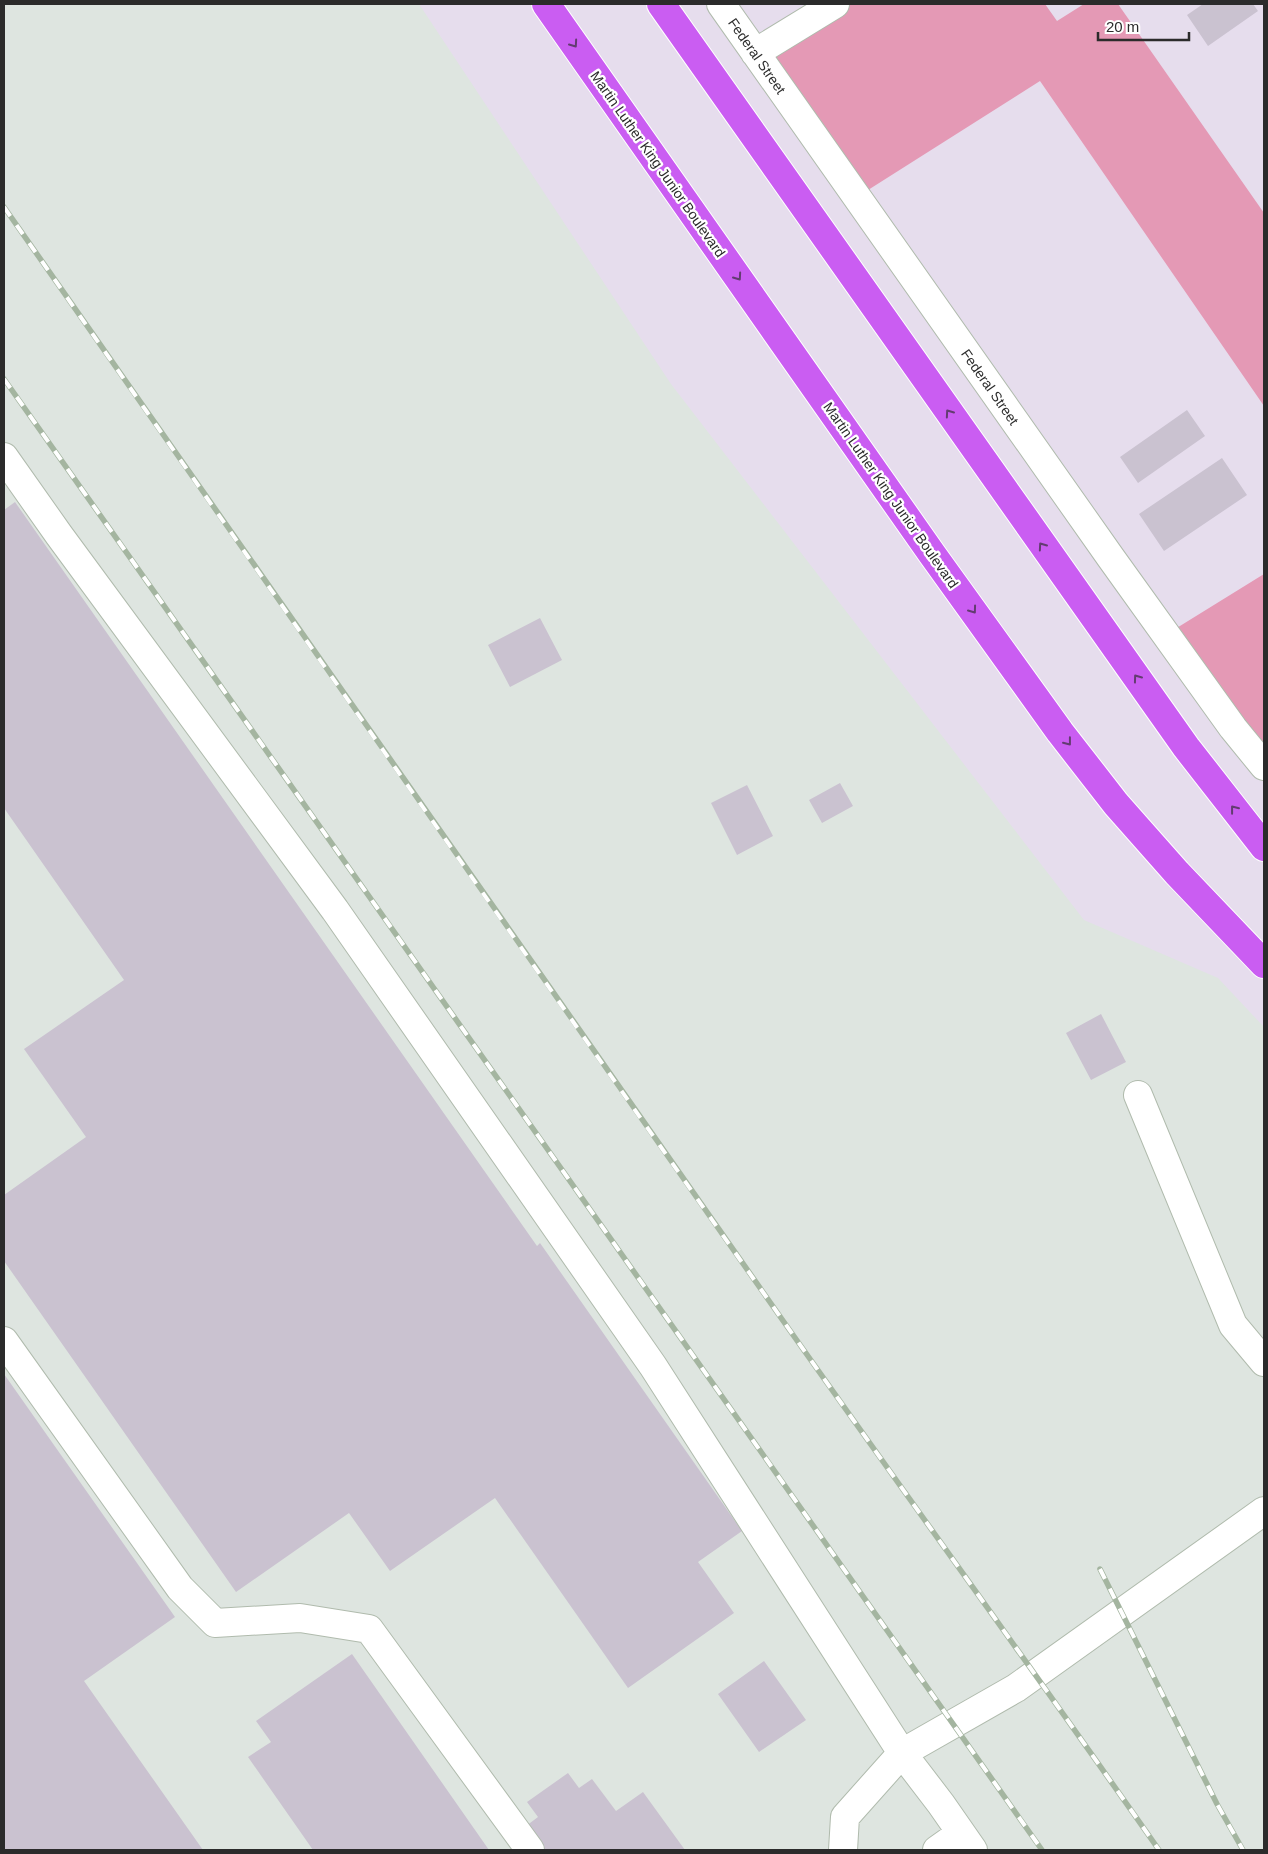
<svg xmlns="http://www.w3.org/2000/svg" width="1268" height="1854" viewBox="0 0 1268 1854" font-family="Arial,sans-serif">
<style>
.industrial{fill:#dee5e0}
.green{fill:#e499b5}
.building{fill:#cac2d0}
.lines{fill:none;stroke-linecap:round;stroke-linejoin:round}
.minor-casing{stroke:#b0bbad;stroke-width:30}
.major-casing{stroke:#fff;stroke-width:30}
.minor{stroke:#fff;stroke-width:28}
.major{stroke:#ca5df2;stroke-width:28}
.rail-casing{stroke:#a4b5a0;stroke-width:5.5}
.rail{stroke:#fff;stroke-width:4;stroke-dasharray:11;stroke-linecap:butt}
.oneway{stroke:#633c71}
.labels{text-anchor:middle;stroke-width:4.5;stroke-linejoin:round;paint-order:stroke}
.street-label{font-size:14px;fill:#2b2b2b;stroke:#fff}
</style>
<rect width="100%" height="100%" fill="#e6dded"/>
<path class="industrial" d="M4,4H419L671,384L1084,920L1218,978L1264,1027V1850H4Z"/>
<path class="green" d="M835,4H1045L1057,21L1084,4H1118L1264,213V406L1040,81L857,197L755,53Z
M1264,574V766L1167,634Z"/>
<path class="building" d="M1203,4H1253L1258,11L1208,46L1187,15Z
M1187,410L1205,436L1138,483L1120,457Z
M1222,458L1247,495L1164,551L1139,514Z
M15,502L537,1246L540,1243L742,1531L698,1562L734,1613L628,1688L495,1498L390,1571L349,1513L236,1592L4,1261V1195L86,1137L24,1049L124,980L4,808V510Z
M540,618L562,660L510,687L488,645Z
M840,783L853,806L822,823L809,800Z
M747,785L773,836L737,855L711,803Z
M1101,1014L1126,1062L1091,1080L1066,1033Z
M4,1374L175,1617L84,1681L203,1850H4Z
M352,1654L489,1850H313L248,1757L271,1742L256,1721Z
M764,1661L806,1720L759,1752L718,1694Z
M568,1773L579,1788L592,1779L616,1811L643,1792L685,1850H544L526,1826L538,1817L527,1802Z"/>
<g class="lines">
<defs>
<path id="minor" d="M721,4L1111,558L1233,728L1264,766
M755,53L835,4
M4,457L59,535L335,910L653,1366L902,1753L845,1817L843,1850
M1138,1095L1233,1325L1264,1362
M4,1341L180,1588L215,1623L300,1618L369,1629L530,1850
M937,1850L961,1833
M973,1850L941,1804L902,1753L1016,1688L1264,1511"/>
<path id="major" d="M546,4L932,554L1060,732L1116,804L1177,873L1264,964
M661,4L1186,747L1264,847"/>
</defs>
<use href="#minor" class="minor-casing"/>
<use href="#major" class="major-casing"/>
<use href="#minor" class="minor"/>
<use href="#major" class="major"/>
<defs>
<path id="rail" d="M4,207C262,577 520,947 779,1315C905,1494 1034,1671 1159,1850
M4,379L1042,1850
M1100,1569L1217,1804L1243,1850"/>
</defs>
<use href="#rail" class="rail-casing"/>
<use href="#rail" class="rail"/>
</g>
<defs><path id="oneway-chevron" d="M-2-3.5L2.5 0L-2 3.5" fill="none" stroke-width="1.6" stroke-linecap="round" stroke-linejoin="round" transform="scale(1.25)"/></defs>
<g class="oneway">
<use href="#oneway-chevron" transform="translate(574 44) rotate(55)"/>
<use href="#oneway-chevron" transform="translate(738 277) rotate(55)"/>
<use href="#oneway-chevron" transform="translate(949 413) rotate(-125)"/>
<use href="#oneway-chevron" transform="translate(1042 546) rotate(-125)"/>
<use href="#oneway-chevron" transform="translate(973 610) rotate(54)"/>
<use href="#oneway-chevron" transform="translate(1137 678) rotate(-126)"/>
<use href="#oneway-chevron" transform="translate(1068 742) rotate(52)"/>
<use href="#oneway-chevron" transform="translate(1234 809) rotate(-128)"/>
</g>
<g class="labels">
<g class="street-label">
<text transform="translate(757 56) rotate(55)" y="5">Federal Street</text>
<text transform="translate(658 164) rotate(55)" y="5">Martin Luther King Junior Boulevard</text>
<text transform="translate(990 387) rotate(55)" y="5">Federal Street</text>
<text transform="translate(891 495) rotate(55)" y="5">Martin Luther King Junior Boulevard</text>
</g>
</g>
<rect width="1268" height="1854" fill="none" stroke="#2b2b2b" stroke-width="10"/>
<path d="M1098 32v8h91v-8" fill="none" stroke="#2b2b2b" stroke-width="2.5"/>
<text x="1106" y="32" font-size="15" fill="#2b2b2b" stroke="#ffffff" stroke-width="4" paint-order="stroke">20 m</text>
</svg>
